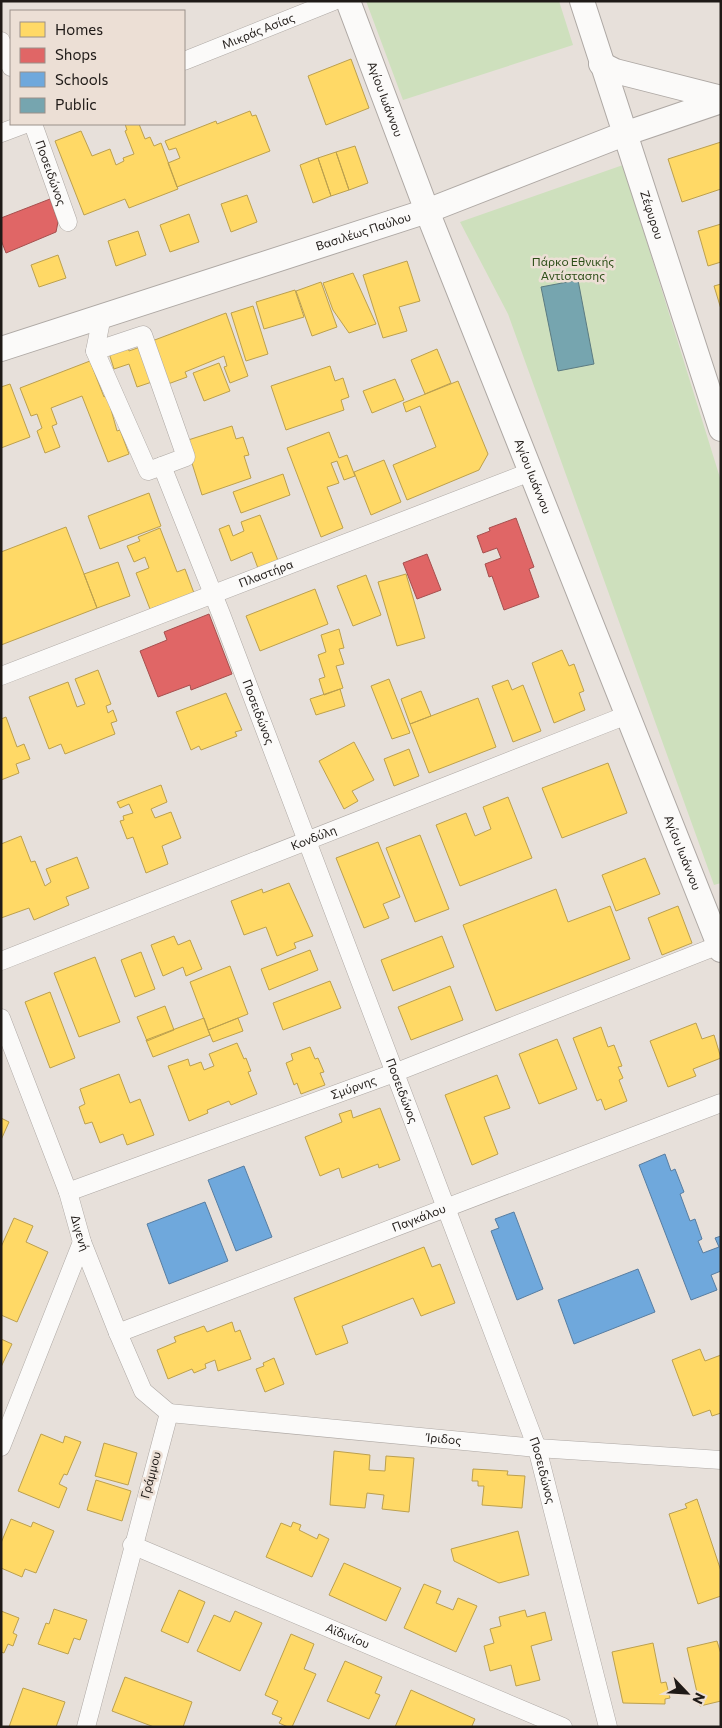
<svg xmlns="http://www.w3.org/2000/svg" width="722" height="1728" viewBox="0 0 722 1728" font-family="Commissioner,sans-serif">
<style>
.green{fill:#cee0bd}
.homes{fill:#ffd966;stroke:#bca04e}
.shops{fill:#e06666;stroke:#a64f4e}
.schools{fill:#6fa8dc;stroke:#577da1}
.public{fill:#76a5af;stroke:#5c7b81}
.lines{fill:none;stroke-linecap:round;stroke-linejoin:round}
.street-casing{stroke:#aea8a4;stroke-width:19}
.secondary-casing{stroke:#aea8a4;stroke-width:26}
.street{stroke:#fbfaf9;stroke-width:18}
.secondary{stroke:#fbfaf9;stroke-width:24}
.labels{text-anchor:middle;stroke-width:5;stroke-linejoin:round;paint-order:stroke}
.street-label{font-size:12px;fill:#1f1a17;stroke:#ecdfd5}
.park-label{font-size:12px;fill:#2d4e18;stroke:#ecdfd5}
</style>
<rect width="100%" height="100%" fill="#e7e0da"/>
<path class="green" d="M366,1H559L573,45L403,100Z
M623,165L721,481V883L714,885L508,314L460,222Z"/>
<path class="homes" d="M351,59L369,108L326,125L308,76Z
M250,111L252,116L256,115L270,151L177,187L168,163L180,158L176,148L169,150L165,141L216,121L217,124Z
M125,124H139L145,139L150,137L154,146L161,143L178,189L129,208L125,199L84,215L55,141L81,131L92,156L110,149L116,165L124,161L123,158L134,154L125,131L127,130Z
M721,142V189L682,202L668,159Z
M355,146L368,183L349,190L336,152Z
M336,152L349,190L331,196L318,158Z
M318,158L331,196L313,203L300,165Z
M247,195L257,222L231,232L221,204Z
M189,214L199,242L170,252L160,225Z
M721,224V262L708,266L698,231Z
M138,231L146,255L116,266L108,241Z
M58,255L66,278L39,287L31,265Z
M407,261L420,301L399,307L407,331L383,338L363,275Z
M353,273L376,324L349,333L333,310L323,283Z
M321,282L337,327L312,336L296,291Z
M721,284V309L714,286Z
M295,290L304,317L264,329L256,302Z
M253,306L268,354L246,361L231,313Z
M226,313L248,376L230,383L224,367L227,366L224,356L185,372L187,377L168,384L152,341Z
M127,344L129,351L143,346L155,381L137,387L129,364L114,369L108,350Z
M437,349L451,383L425,394L411,360Z
M90,361L104,397L107,395L117,431L120,430L129,454L108,462L82,396L51,408L57,424L52,426L60,447L45,453L37,431L42,428L37,414L31,416L20,388Z
M219,363L230,391L204,401L193,373Z
M330,366L335,381L343,378L349,397L341,400L344,410L286,430L271,386Z
M395,379L404,400L372,413L363,391Z
M458,381L488,454L479,470L407,500L393,465L436,447L420,406L406,412L403,403Z
M10,384L30,437L1,448V387Z
M232,426L236,439L243,437L249,455L244,456L251,478L202,495L185,441Z
M329,432L339,458L347,455L355,476L344,480L337,461L331,463L339,483L327,487L343,528L321,537L287,448Z
M384,460L401,502L371,515L354,472Z
M283,474L290,495L241,513L233,492Z
M149,493L161,526L100,549L88,516Z
M260,515L279,563L259,571L252,552L231,561L219,529L229,525L233,536L244,531L241,522Z
M66,527L97,608L1,645V552Z
M160,528L177,572L185,569L194,593L150,609L136,573L149,568L145,557L134,562L127,546L140,541L138,537Z
M118,562L130,596L97,608L84,574Z
M406,574L425,638L397,646L378,582Z
M366,575L381,615L353,626L337,586Z
M315,589L328,624L260,651L246,616Z
M339,629L344,648L339,649L344,664L336,666L343,688L324,695L319,679L325,677L318,655L326,652L321,635Z
M562,650L569,666L574,664L584,691L579,693L585,710L554,723L532,663Z
M98,670L111,704L106,706L108,713L113,710L117,721L111,723L115,734L65,754L61,744L49,749L29,697L68,682L77,707L85,704L75,679Z
M389,679L410,733L392,739L371,686Z
M508,680L512,690L523,685L541,731L513,742L492,686Z
M340,689L345,706L316,715L310,699Z
M421,691L431,716L410,724L401,699Z
M226,693L242,730L235,732L237,736L201,750L199,746L191,750L176,712Z
M478,698L496,747L429,773L410,724Z
M6,717L17,747L24,744L30,759L16,764L19,773L1,780V719Z
M354,742L374,780L352,791L358,801L344,809L319,761Z
M409,749L419,776L394,786L384,759Z
M608,763L627,813L562,838L542,788Z
M161,785L167,802L151,809L155,818L171,812L181,838L162,846L168,864L146,873L133,837L127,839L120,821L124,820L123,816L133,813L129,804L120,808L117,802Z
M508,797L532,858L460,886L436,825L466,813L475,836L491,829L483,807Z
M420,835L449,909L415,922L386,848Z
M21,836L31,862L35,861L45,886L51,882L46,869L77,857L89,888L66,897L69,905L34,920L29,908L1,918V844Z
M378,842L400,897L383,904L389,918L364,928L336,858Z
M645,858L660,894L616,911L602,875Z
M289,883L313,936L294,943L296,948L277,956L266,927L244,935L231,901L262,889L263,893Z
M556,889L568,922L610,906L630,959L496,1011L463,925Z
M678,906L692,943L662,955L648,918Z
M174,936L178,945L190,940L202,969L186,976L183,967L163,976L151,945Z
M442,936L454,967L393,991L381,960Z
M310,950L318,970L269,990L261,969Z
M141,952L155,989L135,997L121,960Z
M95,957L120,1022L79,1037L54,973Z
M230,966L248,1014L208,1030L190,982Z
M330,981L341,1008L283,1030L273,1003Z
M450,986L463,1020L411,1040L398,1007Z
M50,992L75,1058L50,1068L25,1002Z
M165,1006L174,1030L147,1041L137,1017Z
M204,1018L210,1035L153,1057L146,1040Z
M238,1018L243,1031L213,1042L208,1030Z
M696,1023L702,1039L714,1035L721,1058L693,1069L696,1076L668,1087L650,1041Z
M601,1027L608,1047L614,1045L622,1066L618,1067L623,1078L619,1080L627,1101L605,1110L601,1099L597,1101L573,1038Z
M557,1039L577,1089L539,1104L519,1054Z
M237,1043L244,1059L246,1058L251,1071L248,1072L257,1094L231,1105L229,1101L207,1110L208,1113L189,1121L168,1066L188,1059L190,1066L201,1062L204,1070L214,1066L209,1054Z
M310,1047L315,1059L318,1058L324,1072L320,1073L325,1085L301,1094L297,1083L294,1085L286,1063L293,1060L291,1054Z
M119,1074L130,1103L140,1099L154,1135L127,1145L123,1134L100,1143L92,1122L85,1124L79,1107L85,1104L80,1089Z
M497,1075L510,1108L484,1117L498,1154L472,1165L445,1095Z
M380,1108L400,1160L379,1168L378,1164L342,1178L339,1168L320,1176L305,1137L342,1122L339,1114L351,1110L353,1118Z
M1,1118L9,1122L1,1140Z
M14,1218L33,1226L26,1242L48,1252L17,1322L1,1315V1247Z
M424,1247L432,1267L440,1264L455,1303L421,1316L413,1298L342,1326L348,1343L316,1355L294,1298Z
M232,1322L235,1332L240,1330L251,1359L218,1371L215,1360L205,1364L206,1368L194,1373L192,1369L168,1379L157,1350L176,1342L174,1337L204,1326L207,1332Z
M1,1339L12,1344L1,1367Z
M700,1349L705,1361L721,1355V1413L712,1416L710,1410L693,1416L672,1360Z
M274,1358L284,1384L265,1392L256,1369L264,1366L263,1363Z
M41,1434L63,1443L65,1436L81,1442L67,1475L64,1474L59,1484L67,1488L59,1508L18,1491Z
M104,1443L137,1453L128,1485L95,1476Z
M334,1451L370,1455L369,1470L385,1471L386,1456L414,1458L409,1512L382,1509L384,1495L367,1493L365,1508L330,1505Z
M473,1469L508,1471L507,1475L525,1476L522,1508L482,1505L484,1486H478V1481H472Z
M96,1480L131,1491L122,1521L87,1510Z
M697,1499L721,1571V1596L698,1604L669,1514L687,1508L685,1504Z
M11,1519L31,1527L33,1522L54,1531L36,1573L25,1569L22,1577L1,1568V1543Z
M293,1522L301,1525L299,1530L317,1539L319,1534L329,1539L312,1577L266,1557L281,1523L291,1527Z
M518,1531L529,1575L499,1583L454,1561L451,1549Z
M344,1563L401,1588L386,1621L329,1595Z
M424,1584L441,1591L436,1603L453,1610L458,1598L477,1606L456,1652L404,1628Z
M179,1590L205,1602L188,1643L161,1631Z
M54,1609L87,1620L80,1640L74,1638L68,1654L38,1644L46,1623L49,1624Z
M525,1610L527,1617L545,1612L552,1640L531,1646L540,1680L516,1686L511,1665L490,1671L484,1646L494,1643L490,1629L501,1626L499,1617Z
M1,1611L19,1618L13,1633L17,1635L13,1646L8,1644L4,1653L1,1652Z
M235,1611L262,1623L240,1671L197,1651L214,1615L230,1622Z
M291,1634L314,1644L304,1669L316,1674L292,1727H288L279,1723L282,1718L272,1714L278,1701L265,1695Z
M717,1641L721,1654V1701L700,1706L687,1648Z
M653,1643L661,1683L666,1682L670,1698L665,1699V1704L623,1703L612,1652Z
M345,1661L382,1677L375,1693L380,1695L369,1719L327,1701Z
M125,1677L192,1702L183,1727H154L112,1711Z
M23,1688L65,1702L56,1727H9Z
M411,1690L475,1719L472,1726L475,1727H395Z"/>
<path class="shops" d="M50,199L58,222L56,232L6,253L1,240V218Z
M516,518L534,567L529,569L539,597L504,610L492,576L489,577L485,564L501,558L497,548L483,553L477,536L490,531L489,528Z
M427,554L441,590L417,599L403,563Z
M209,614L232,674L191,690L190,685L158,697L140,651L167,640L164,632Z"/>
<path class="schools" d="M665,1154L671,1171L675,1169L684,1192L680,1194L690,1221L695,1219L702,1239L698,1241L703,1253L719,1247L715,1238L721,1236V1271L711,1275L717,1290L691,1300L639,1165Z
M244,1166L272,1237L236,1251L208,1180Z
M205,1202L228,1261L169,1284L147,1224Z
M514,1212L543,1289L517,1300L491,1231L499,1228L495,1219Z
M638,1269L655,1312L574,1344L558,1300Z"/>
<path class="public" d="M578,280L594,364L558,371L541,287Z"/>
<g class="lines">
<defs>
<g id="street">
<path d="M1,41L11,67"/>
<path id="s1" d="M184,61L334,1"/>
<path id="s2" d="M33,124L68,222"/>
<path d="M1,133L25,124"/>
<path id="s3" d="M102,316L95,351L148,471L162,466L221,614L537,1448L608,1727"/>
<path d="M95,351L143,335L186,457L162,466"/>
<path id="s4" d="M1,676L530,472"/>
<path id="s5" d="M1,961L627,715"/>
<path id="s6" d="M1,1018L68,1192L82,1242L118,1333L143,1391L169,1413L86,1727"/>
<path id="s7" d="M68,1192L394,1073L719,945"/>
<path id="s8" d="M118,1333L721,1103"/>
<path id="s9" d="M169,1413L537,1448L721,1460"/>
<path d="M1,1447L82,1242"/>
<path id="s10" d="M132,1545L563,1727"/>
</g>
<g id="secondary">
<path id="s11" d="M348,1L427,211L721,950"/>
<path id="s12" d="M582,1L721,429"/>
<path d="M601,64L615,71L721,98"/>
<path id="s13" d="M1,349L427,211L624,134L721,101"/>
</g>
</defs>
<use href="#street" class="street-casing"/>
<use href="#secondary" class="secondary-casing"/>
<use href="#street" class="street"/>
<use href="#secondary" class="secondary"/>
</g>
<g class="labels">
<g class="street-label">
<text dy="4" stroke="none"><textPath href="#s1" startOffset="80">Μικράς Ασίας</textPath></text>
<text dy="4" stroke="none"><textPath href="#s11" startOffset="105">Αγίου Ιωάννου</textPath></text>
<text dy="4" stroke="none"><textPath href="#s2" startOffset="52">Ποσειδώνος</textPath></text>
<text dy="4" stroke="none"><textPath href="#s12" startOffset="225">Ζέφυρου</textPath></text>
<text dy="4" stroke="none"><textPath href="#s13" startOffset="381">Βασιλέως Παύλου</textPath></text>
<text dy="4" stroke="none"><textPath href="#s11" startOffset="510">Αγίου Ιωάννου</textPath></text>
<text dy="4" stroke="none"><textPath href="#s4" startOffset="284">Πλαστήρα</textPath></text>
<text dy="4" stroke="none"><textPath href="#s3" startOffset="446">Ποσειδώνος</textPath></text>
<text dy="4" stroke="none"><textPath href="#s5" startOffset="336">Κονδύλη</textPath></text>
<text dy="4" stroke="none"><textPath href="#s11" startOffset="915">Αγίου Ιωάννου</textPath></text>
<text dy="4" stroke="none"><textPath href="#s7" startOffset="304">Σμύρνης</textPath></text>
<text dy="4" stroke="none"><textPath href="#s3" startOffset="851">Ποσειδώνος</textPath></text>
<text dy="4" stroke="none"><textPath href="#s8" startOffset="322">Παγκάλου</textPath></text>
<text dy="4" stroke="none"><textPath href="#s6" startOffset="229">Διγενή</textPath></text>
<text dy="4" stroke="none"><textPath href="#s9" startOffset="276">Ίριδος</textPath></text>
<text dy="4" stroke="none"><textPath href="#s3" startOffset="1256">Ποσειδώνος</textPath></text>
<text transform="translate(151 1475) rotate(-75)" y="4">Γράμμου</text>
<text dy="4" stroke="none"><textPath href="#s10" startOffset="234">Αϊδινίου</textPath></text>
</g>
<g class="park-label">
<text x="573" y="266">Πάρκο Εθνικής<tspan x="573" dy="14">Αντίστασης</tspan></text>
</g>
</g>
<rect width="722" height="1728" fill="none" stroke="#1f1a17" stroke-width="5"/>
<rect x="10" y="10" width="175" height="115" fill="#ecdfd5" stroke="#9a9089"/>
<rect x="20" y="22" width="25" height="15" fill="#ffd966" stroke="#9a9089"/>
<text x="55" y="35" font-size="15" fill="#1f1a17">Homes</text>
<rect x="20" y="48" width="25" height="15" fill="#e06666" stroke="#9a9089"/>
<text x="55" y="60" font-size="15" fill="#1f1a17">Shops</text>
<rect x="20" y="72" width="25" height="15" fill="#6fa8dc" stroke="#9a9089"/>
<text x="55" y="85" font-size="15" fill="#1f1a17">Schools</text>
<rect x="20" y="98" width="25" height="15" fill="#76a5af" stroke="#9a9089"/>
<text x="55" y="110" font-size="15" fill="#1f1a17">Public</text>
<g transform="translate(687 1693) rotate(115)" stroke="#ecdfd5" stroke-width="4" paint-order="stroke">
<path d="M0-4L9 19L0 12L-9 19Z" fill="#1f1a17"/>
<text y="-8" font-size="14" font-weight="bold" text-anchor="middle" fill="#1f1a17">N</text>
</g>
</svg>
